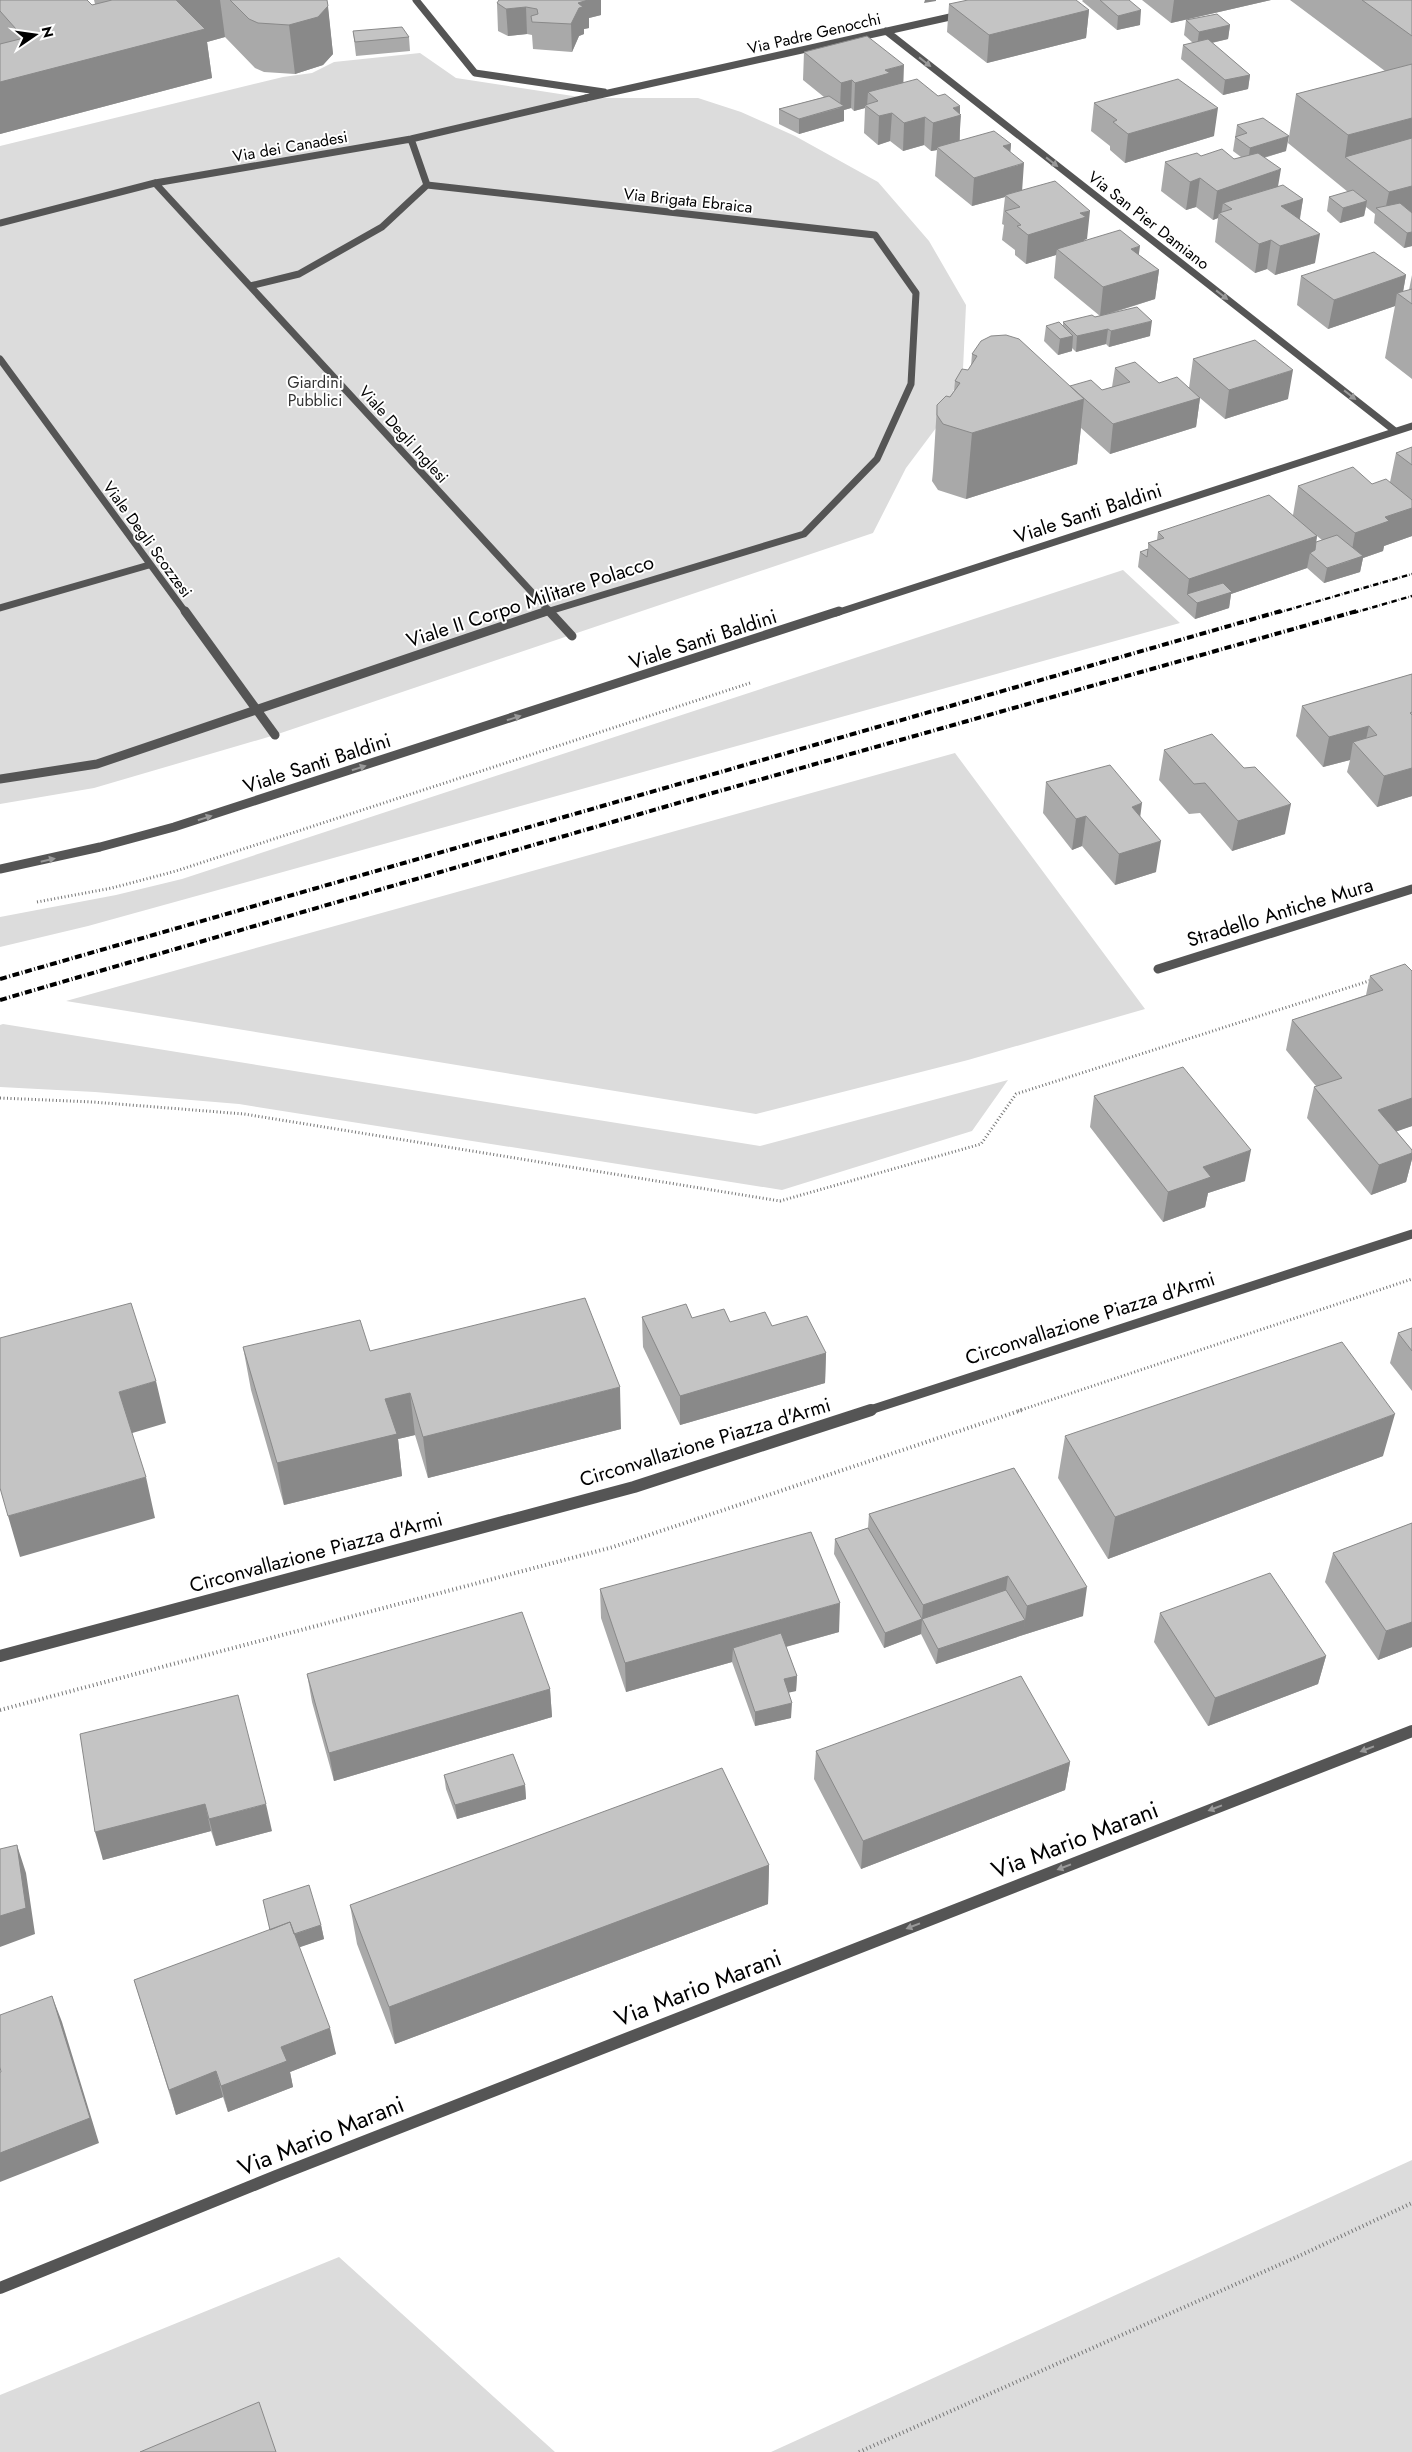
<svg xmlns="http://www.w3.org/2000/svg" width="1412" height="2452" viewBox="0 0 1412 2452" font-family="Jost,sans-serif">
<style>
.green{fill:#dcdcdc}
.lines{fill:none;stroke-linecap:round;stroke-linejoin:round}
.path-far1{stroke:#777;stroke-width:3;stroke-dasharray:1 2.5;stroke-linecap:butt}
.path{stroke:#777;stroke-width:4;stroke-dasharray:1 3;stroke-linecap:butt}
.pedestrian-far1{stroke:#555;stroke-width:7}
.pedestrian{stroke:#555;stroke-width:9}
.minor-far2{stroke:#555;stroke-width:7}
.minor-far1{stroke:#555;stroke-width:9}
.minor{stroke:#555;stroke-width:12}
.tertiary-far1{stroke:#555;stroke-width:9}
.tertiary{stroke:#555;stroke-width:12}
.rail-far1{stroke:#000;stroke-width:2.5;stroke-dasharray:5.5 2 0.5 2;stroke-linecap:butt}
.rail{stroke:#000;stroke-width:4;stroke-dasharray:7 2.5 1 2.5;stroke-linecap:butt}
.wall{fill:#a9a9a9;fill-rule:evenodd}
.shaded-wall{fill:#898989}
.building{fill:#c4c4c4;stroke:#898989}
.oneway{fill:#999}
.labels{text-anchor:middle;stroke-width:4;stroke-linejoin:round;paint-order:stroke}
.far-street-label{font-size:16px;fill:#000;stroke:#fff}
.far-park-label{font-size:16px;fill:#333;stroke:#fff}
.street-label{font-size:20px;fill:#000;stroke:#fff}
.near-street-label{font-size:24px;fill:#000;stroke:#fff}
</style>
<rect width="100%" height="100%" fill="#fff"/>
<path class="green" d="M420,53L456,78L586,98H698L741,112L795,136L878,182L929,241L966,305L963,369L939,424L906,468L873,533L275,735L94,788L0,804V146L283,77L312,73L334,62Z
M1123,570L1180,623L88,926L0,947V917L116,895L182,879Z
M955,753L1145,1009L968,1060L756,1114L66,1001Z
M3,1024L760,1146L1008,1080L972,1131L782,1190L239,1104L95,1092L0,1087V1025Z
M1412,2160V2452H771Z
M339,2257L555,2452H0V2395Z"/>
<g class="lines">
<path class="path-far1" d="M37,902L112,888L176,871L750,683
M0,1098L93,1102L244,1114L780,1201L981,1144L1016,1094L1372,980
M1018,1411L1412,1279"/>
<path class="path" d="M0,1710L613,1547L1022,1410
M859,2452L1299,2256L1412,2203"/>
<path class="pedestrian-far1" d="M155,183L551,613
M427,185L875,235L916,293L911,384L877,459L804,534L543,613
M0,223L155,183L411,139L586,98
M250,286L299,274L382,227L427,185L411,139
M0,359L186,613
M0,608L149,565"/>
<path class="pedestrian" d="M185,611L275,735
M549,611L572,636
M0,779L97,764L547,611"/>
<path class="minor-far2" d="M416,0L475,73L604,92
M886,31L1395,431
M586,98L959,15
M836,613L1412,426"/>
<path class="minor-far1" d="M0,869L100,847L174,827L839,611
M1158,969L1412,889"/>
<path class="minor" d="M0,2288L276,2176L1412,1731"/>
<path class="tertiary-far1" d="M867,1411L1412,1234"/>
<path class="tertiary" d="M0,1656L634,1487L871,1410"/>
<path class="rail-far1" d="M1277,613L1412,574
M1353,613L1412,596"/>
<path class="rail" d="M0,979L1281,611
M0,1000L702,796L1357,611"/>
</g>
<path class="wall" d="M0,0L92,5L95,4L94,0H327L333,54L323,65L295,74L264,72L255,68L225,37L207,42L212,78L0,134Z
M499,0H601V15L589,18V28L584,29V34L579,36L572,52L533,49L532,35L527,34L508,36L498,31L497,3Z
M1083,0H1129L1140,25L1117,30L1082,1Z
M1142,0H1271L1171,23Z
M1290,0H1412V246L1404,248L1374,223L1375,214L1366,207L1364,216L1340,223L1327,211L1329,197L1348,192L1288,143L1296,94L1385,71Z
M949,4L1089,10L1086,38L987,63L947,32Z
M1186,20L1230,25L1228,39L1212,43L1250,75L1248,89L1223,95L1181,59L1183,45L1193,43L1184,35Z
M353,31L409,37L410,51L356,56Z
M804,52L903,83L960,114V141L1011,144L1010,152L1022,190L1087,239L1084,240V241L1139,255L1159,270L1155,299L1106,315L1150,336L1109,347L1106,344L1076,352L1072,348V351L1058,355L1044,341L1046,326L1063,325V322L1100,316L1054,278L1056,255L1026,264L1015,255V250L1002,240L1004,225L1002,224L1005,197L972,206L935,176L937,150L931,151L924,145L903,151L890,141L878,145L864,133L865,108L854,111L851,108L844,110V121L799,134L779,124V109L824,97L803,80Z
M1094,103L1214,136L1125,163L1110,150V146L1091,131Z
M1237,125L1286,151L1264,158L1278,186L1303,199L1300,219L1315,263L1275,275L1267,269L1255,273L1215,242L1218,218L1213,220L1196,207L1186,210L1161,191L1165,162L1201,156L1234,159L1241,157L1233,151Z
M1406,275L1403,292L1409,290L1412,275V379L1385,358L1395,306L1328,329L1297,305L1301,276Z
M972,354L1070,386L1102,390L1112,387L1115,368L1159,383L1189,388L1193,359L1288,399L1225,419L1200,398L1196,427L1110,454L1081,428L1077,464L966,499L938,490L932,481L933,471L937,405L950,397L954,391L955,381L968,370L971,366Z
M1412,447V536L1384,546L1383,551L1363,558L1360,572L1324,583L1307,568L1231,594L1229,608L1195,619L1138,567L1140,552L1148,549V543L1157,540L1158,532L1293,515L1298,486L1372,484L1390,482L1396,453ZM1317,536L1322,540L1316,542Z
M1412,674V796L1377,807L1347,772L1350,760L1323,767L1296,736L1302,706Z
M1164,750L1285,834L1232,851L1200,813L1189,814L1159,780Z
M1046,782L1140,817L1156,872L1115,885L1082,846L1072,850L1043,813Z
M1412,971V1126L1396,1131L1412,1150V1159L1406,1182L1371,1195L1307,1118L1314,1087L1316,1086L1286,1050L1292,1020L1366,995L1370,976Z
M1094,1096L1245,1181L1208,1193L1205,1207L1163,1222L1090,1127Z
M642,1317L692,1318L772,1326L826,1353L825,1383L680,1425L643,1347Z
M1412,1328V1391L1390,1363L1398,1333Z
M243,1347L370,1351L621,1429L428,1478L415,1435L398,1439L402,1476L284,1505L251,1390Z
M1065,1436L1383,1456L1108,1559L1058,1478Z
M1014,1468L1083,1616L1023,1635L936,1664L921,1634L884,1648L834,1554L835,1539L868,1528L869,1514Z
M1412,1523V1647L1378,1660L1325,1582L1333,1553Z
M600,1589L839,1632L786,1647L797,1676L796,1691L788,1692L791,1718L755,1726L732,1662L626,1692L601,1618Z
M1160,1613L1326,1656L1318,1684L1208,1726L1154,1642Z
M307,1674L550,1689L552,1717L334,1781L312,1702Z
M80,1734L272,1831L216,1846L211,1831L103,1860Z
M816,1751L1070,1762L1065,1790L861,1869L814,1779Z
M444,1775L525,1785L526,1799L457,1819L446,1789Z
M769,1865L768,1904L395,2044L357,1944L350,1905Z
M263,1900L321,1925L324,1939L299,1947L336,2054L290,2072L293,2087L228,2112L223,2097L176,2115L134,1980L270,1930Z"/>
<path class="shaded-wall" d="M176,0H220L225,37L207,42L212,78L0,134V82Z
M579,0H601V15L589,18V28L584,29V34L579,36L572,52L571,24Z
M925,0H936V1L924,3Z
M1174,0H1271L1171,23Z
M328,6L333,54L323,65L295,74L289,25Z
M526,7L527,34L508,36L506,9Z
M1089,10L1086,38L987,63L989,35Z
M1141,10L1140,25L1117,30L1118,16Z
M1230,25L1228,39L1197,46L1199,32Z
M904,65L903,93L878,101L868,92L867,106L865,105V108L854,111L855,83L885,70Z
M1250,75L1248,89L1223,95L1225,80Z
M852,80L851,108L844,110V121L799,134V119L840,108L841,83Z
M960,106V116L961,115L959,143L937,147V150L931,151L933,123L953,108Z
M1218,108L1214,136L1125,163L1128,134Z
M892,113L890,141L878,145L879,116Z
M925,117L924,145L903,151L904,123Z
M1412,118V165L1345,157L1348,135Z
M1289,136L1286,151L1248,162L1250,148Z
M1011,144L1009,168L1024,163L1022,192L1005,195V197L972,206L974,178L1003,146Z
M1281,169L1276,198L1223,203L1221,215L1219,213L1218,218L1213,220L1217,191Z
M1200,178L1196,207L1186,210L1190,182Z
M1412,186V213L1384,215L1389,192Z
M1303,199L1298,228L1281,206Z
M1367,201L1364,216L1340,223L1343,208Z
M1090,211L1087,239L1084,240L1083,246L1057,249L1056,255L1026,264L1028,235L1080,213Z
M1412,232V246L1404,248L1407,233Z
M1320,234L1315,263L1275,275L1280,246Z
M1271,240L1267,269L1255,273L1259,244Z
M1140,246L1136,275L1131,249Z
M1159,270L1155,299L1100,316L1103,287Z
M1406,275L1402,297L1397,293L1395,306L1328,329L1334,300Z
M1152,321L1150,336L1109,347L1111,331Z
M1108,329L1106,344L1076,352L1077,336Z
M1073,336L1072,351L1058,355L1060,339Z
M1293,370L1288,399L1225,419L1229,390Z
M1200,398L1196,427L1110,454L1113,424Z
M1084,399L1077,464L966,499L972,433Z
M1412,508V536L1384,546L1383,551L1363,558L1360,572L1324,583L1327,568L1350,561L1355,533L1385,517Z
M1317,536L1314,556L1310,553L1307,568L1231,594L1229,608L1195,619L1197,603L1187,594L1189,579Z
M1369,726L1363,753L1353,742L1350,760L1323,767L1329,737Z
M1412,768V796L1377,807L1384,776Z
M1142,803L1138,834L1132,807Z
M1291,804L1285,834L1232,851L1238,821Z
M1086,816L1082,846L1072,850L1076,819Z
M1161,841L1156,872L1115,885L1119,854Z
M1412,1098V1126L1370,1141L1378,1110Z
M1251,1150L1245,1181L1208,1193L1205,1207L1163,1222L1168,1192L1203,1167Z
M1412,1153V1159L1406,1182L1371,1195L1379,1165Z
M826,1353L825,1383L680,1425V1396Z
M156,1381L166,1423L129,1434L119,1392Z
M620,1387L621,1429L428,1478L423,1437Z
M410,1393L415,1435L398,1439L402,1476L284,1505L277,1463L385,1399Z
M1395,1414L1383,1456L1108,1559L1115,1517Z
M146,1477L155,1518L20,1557L8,1516Z
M1008,1576L1004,1605L922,1619L923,1605Z
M1087,1587L1083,1616L1023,1635L1027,1606Z
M840,1603L839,1632L737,1660L733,1648L732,1662L626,1692L625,1663Z
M922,1619L921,1634L884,1648L885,1633Z
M1025,1620L1023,1635L936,1664L938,1649Z
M1412,1622V1647L1378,1660L1386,1631Z
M1326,1656L1318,1684L1208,1726L1215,1698Z
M797,1676L796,1691L783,1694L784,1679Z
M550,1689L552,1717L334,1781L329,1753Z
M792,1703L791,1718L755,1726V1712Z
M1070,1762L1065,1790L861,1869L863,1841Z
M525,1785L526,1799L457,1819L455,1805Z
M205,1804L211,1831L103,1860L95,1832Z
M266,1804L272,1831L216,1846L209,1819Z
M17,1845L26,1873L35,1934L0,1947V1916Z
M769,1865L768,1904L395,2044L389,2007Z
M321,1925L324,1939L277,1955L273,1942Z
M52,1996L62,2022L99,2143L0,2182V2153Z
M330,2028L336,2054L290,2072L293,2087L228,2112L221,2086L281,2047Z
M216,2071L223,2097L176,2115L169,2090Z"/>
<path class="building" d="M0,0H87L92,5L112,0H176L205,29L0,82V44L24,38L0,11Z
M230,0H327L328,6L318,17L289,25L258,23L249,19Z
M499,0H588L578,3L583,7L579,8L571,24L532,22L531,16L538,14L537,9L526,7L506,9L497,3Z
M968,0H1076L1089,10L989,35L949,4Z
M1100,0H1129L1141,10L1118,16Z
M1362,0H1412V36Z
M1217,14L1230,25L1199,32L1186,20Z
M402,27L409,37L355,42L353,31Z
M867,36L904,65L885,70L890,73L855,83L852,80L841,83L804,52Z
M1208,39L1250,75L1225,80L1183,45Z
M1412,64V118L1348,135L1296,94Z
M917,79L938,96L945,94L960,106L953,108L961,115L933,123L925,117L904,123L892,113L879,116L865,105L878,101L868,92Z
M1178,79L1218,108L1128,134L1113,122L1117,120L1094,103Z
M829,96L844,106L799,119L779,109Z
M1263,118L1289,136L1250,148L1235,137L1247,133L1237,125Z
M994,131L1011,144L1003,146L1024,163L974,178L937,147Z
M1412,138V186L1389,192L1345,157Z
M1222,149L1234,159L1258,153L1281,169L1217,191L1200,178L1190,182L1165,162L1197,153L1201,156Z
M1055,181L1090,211L1080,213L1086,217L1028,235L1017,226L1021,225L1005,211L1020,207L1005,195Z
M1283,185L1303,199L1281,206L1320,234L1280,246L1271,240L1259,244L1219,213L1232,209L1223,203Z
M1353,190L1367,201L1343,208L1329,197Z
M1400,203L1412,213V232L1407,233L1376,208Z
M1120,230L1140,246L1131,249L1159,270L1103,287L1057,249Z
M1374,252L1406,275L1334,300L1301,276Z
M1412,289V304L1397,293Z
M1137,307L1152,321L1111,331L1108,329L1077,336L1063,322L1092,315L1095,317Z
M1059,322L1073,336L1060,339L1046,326Z
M1006,335L1019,339L1084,399L972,433L943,424L937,415V405L946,396L950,397L960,383L955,381L962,369L968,370L977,356L972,354L981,341L991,336Z
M1255,340L1293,370L1229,390L1193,359Z
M1135,362L1159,383L1177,377L1200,398L1113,424L1070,386L1091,380L1102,390L1130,382L1115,368Z
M1412,447V465L1396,453Z
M1353,467L1372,484L1386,479L1412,500V508L1385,517L1389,521L1355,533L1298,486Z
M1269,495L1317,536L1189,579L1148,543L1164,538L1158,532Z
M1337,535L1363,556L1327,568L1310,553L1315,550L1316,542Z
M1148,549L1147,557L1140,552Z
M1223,583L1232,592L1197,603L1187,594Z
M1412,674V712L1410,713L1412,715V768L1384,776L1353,742L1377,735L1369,726L1329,737L1302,706Z
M1212,734L1244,768L1255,767L1291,804L1238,821L1205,783L1194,784L1164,750Z
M1110,765L1142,803L1132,807L1161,841L1119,854L1086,816L1076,819L1046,782Z
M1405,964L1412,971V1098L1378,1110L1412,1150V1153L1379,1165L1314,1087L1342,1078L1292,1020L1383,990L1370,976Z
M1183,1067L1251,1150L1203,1167L1211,1177L1168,1192L1094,1096Z
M585,1298L620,1387L423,1437L410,1393L385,1399L397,1434L277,1463L243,1347L360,1320L370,1351Z
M131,1303L156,1381L119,1392L146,1477L8,1516L0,1488V1338Z
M686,1304L692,1318L724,1309L730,1322L765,1312L772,1326L807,1316L826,1353L680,1396L642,1317Z
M1412,1328V1351L1398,1333Z
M1342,1342L1395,1414L1115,1517L1065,1436Z
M1014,1468L1087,1587L1027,1606L1008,1576L923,1605L869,1514Z
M1412,1523V1622L1386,1631L1333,1553Z
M868,1528L922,1619L885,1633L835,1539Z
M811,1532L840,1603L625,1663L600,1589Z
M1270,1573L1326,1656L1215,1698L1160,1613Z
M1006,1590L1025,1620L938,1649L922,1619Z
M522,1612L550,1689L329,1753L307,1674Z
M781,1633L797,1676L784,1679L792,1703L755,1712L733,1648Z
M1021,1676L1070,1762L863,1841L816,1751Z
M238,1695L266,1804L209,1819L205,1804L95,1832L80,1734Z
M513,1754L525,1785L455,1805L444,1775Z
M722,1768L769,1865L389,2007L350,1905Z
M17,1845L26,1908L0,1916V1849Z
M309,1885L321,1925L294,1934L290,1922L270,1930L263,1900Z
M290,1922L330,2028L281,2047L287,2061L221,2086L216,2071L169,2090L134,1980Z
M52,1996L90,2118L0,2153V2072H1L0,2067V2015Z
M259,2402L276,2452H140Z"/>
<defs><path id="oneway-solid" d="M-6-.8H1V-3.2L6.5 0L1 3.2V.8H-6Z" transform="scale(1.25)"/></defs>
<g class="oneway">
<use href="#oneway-solid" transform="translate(925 62) rotate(38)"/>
<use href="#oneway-solid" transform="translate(1052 162) rotate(38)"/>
<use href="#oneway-solid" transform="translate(1222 295) rotate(38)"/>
<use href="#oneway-solid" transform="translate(1350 395) rotate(38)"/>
<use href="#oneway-solid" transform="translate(514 718) rotate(-18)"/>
<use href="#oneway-solid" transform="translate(359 768) rotate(-18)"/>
<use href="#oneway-solid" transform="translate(205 818) rotate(-18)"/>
<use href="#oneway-solid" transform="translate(48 860) rotate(-13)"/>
<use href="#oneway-solid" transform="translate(1367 1749) rotate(159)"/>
<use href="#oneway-solid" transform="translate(1215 1808) rotate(159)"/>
<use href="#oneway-solid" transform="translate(1064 1867) rotate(159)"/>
<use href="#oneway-solid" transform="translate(913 1926) rotate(159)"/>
</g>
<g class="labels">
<g class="far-street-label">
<text transform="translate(814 33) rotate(-13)" y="6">Via Padre Genocchi</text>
<text transform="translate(290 146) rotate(-10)" y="6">Via dei Canadesi</text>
<text transform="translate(688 200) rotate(6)" y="6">Via Brigata Ebraica</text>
<text transform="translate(1149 220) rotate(38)" y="6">Via San Pier Damiano</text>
<text transform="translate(404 434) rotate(48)" y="6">Viale Degli Inglesi</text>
<text transform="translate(148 539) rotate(54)" y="6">Viale Degli Scozzesi</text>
</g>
<g class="far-park-label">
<text x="315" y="388">Giardini<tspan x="315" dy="18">Pubblici</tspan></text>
</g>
<g class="street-label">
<text transform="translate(1088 513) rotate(-18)" y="7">Viale Santi Baldini</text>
<text transform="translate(530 601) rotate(-18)" y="7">Viale II Corpo Militare Polacco</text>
<text transform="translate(703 639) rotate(-18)" y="7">Viale Santi Baldini</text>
<text transform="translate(317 763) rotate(-18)" y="7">Viale Santi Baldini</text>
<text transform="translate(1280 912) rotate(-17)" y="7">Stradello Antiche Mura</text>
<text transform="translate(1090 1318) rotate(-18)" y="7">Circonvallazione Piazza d'Armi</text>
<text transform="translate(705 1442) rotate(-17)" y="7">Circonvallazione Piazza d'Armi</text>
<text transform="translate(316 1552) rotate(-15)" y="7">Circonvallazione Piazza d'Armi</text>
</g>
<g class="near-street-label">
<text transform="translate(1075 1840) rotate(-21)" y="8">Via Mario Marani</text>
<text transform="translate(698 1988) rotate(-21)" y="8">Via Mario Marani</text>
<text transform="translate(321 2136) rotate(-22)" y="8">Via Mario Marani</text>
</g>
</g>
<g transform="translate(35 35) rotate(77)" stroke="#ffffff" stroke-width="4" paint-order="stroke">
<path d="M0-4L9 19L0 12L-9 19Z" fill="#000000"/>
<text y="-8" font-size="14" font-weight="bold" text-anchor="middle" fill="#000000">N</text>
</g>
</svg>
